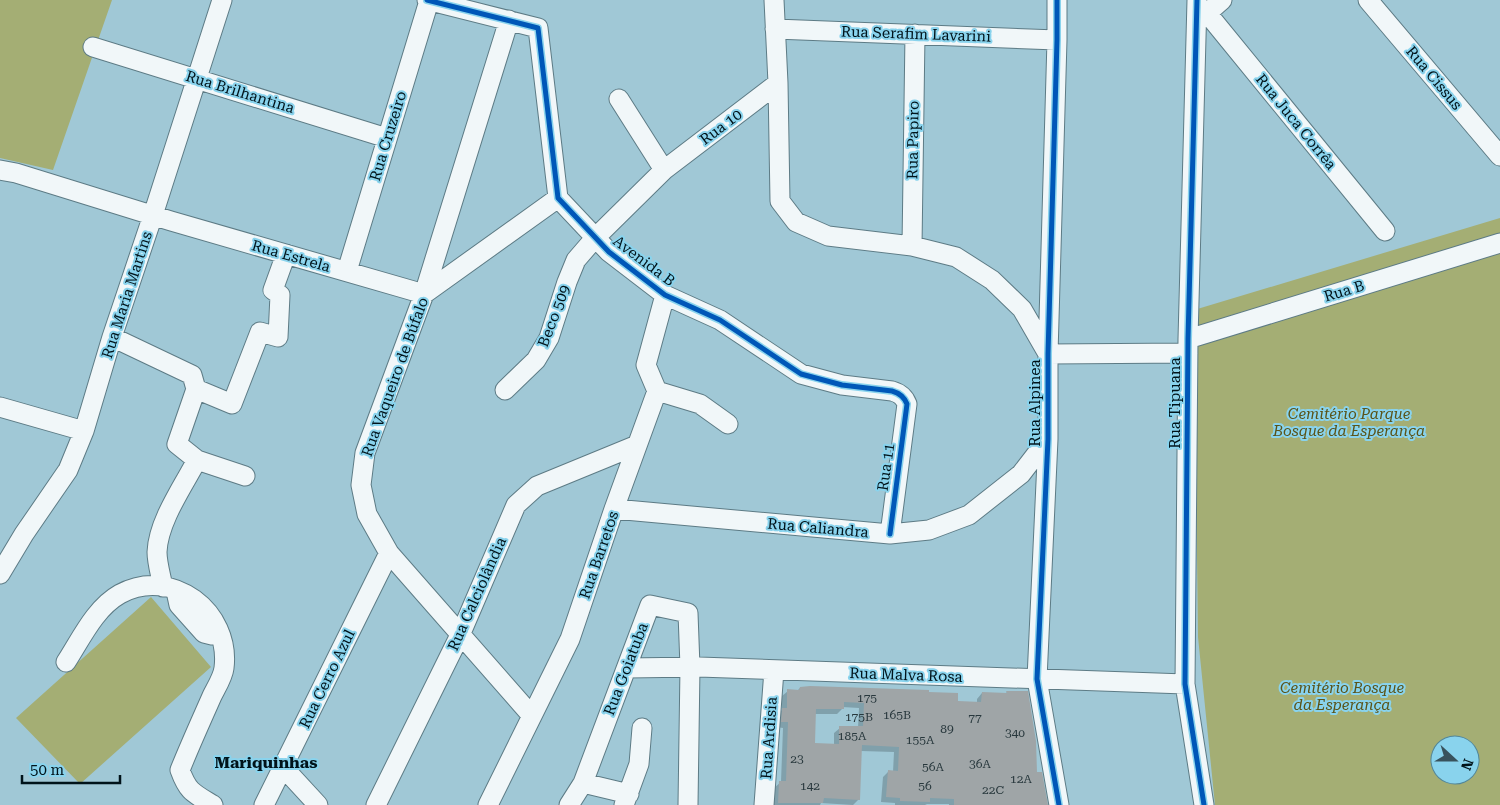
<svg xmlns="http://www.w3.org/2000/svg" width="1500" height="805" viewBox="0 0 1500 805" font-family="'Roboto Serif',serif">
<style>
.green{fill:#a4ae74;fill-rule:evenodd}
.shadow{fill:#0003;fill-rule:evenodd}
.building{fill:#9fa5a7;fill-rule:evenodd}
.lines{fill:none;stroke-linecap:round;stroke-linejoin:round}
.minor-casing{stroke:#5d7b85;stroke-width:21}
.minor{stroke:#f1f7f9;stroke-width:19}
.cycleway-casing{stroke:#89d3ed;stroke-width:8}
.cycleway{stroke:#0057b8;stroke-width:5}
.labels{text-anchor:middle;stroke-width:4;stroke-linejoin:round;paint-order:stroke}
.number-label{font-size:12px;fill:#28383d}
.street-label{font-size:15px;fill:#00131a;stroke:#89d3ed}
.park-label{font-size:15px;font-style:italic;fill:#5a5318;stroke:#89d3ed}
.neighbourhood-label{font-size:16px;font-weight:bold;fill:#00131a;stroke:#89d3ed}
</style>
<rect width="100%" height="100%" fill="#a0c8d6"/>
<path class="green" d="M0,0H112L53,170L0,158Z
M1500,218V805H1215L1198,637L1194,310ZM1440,745H1470V775H1440Z
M151,597L211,667L80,784L16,718Z"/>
<path class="shadow" d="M800,688L928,693L957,702L977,703V699L982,693L1005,694L1007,692L1046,805H949V804H927L925,805H895V803L881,802L883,777L888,772H893L894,752L861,751L859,799L853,805L821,803L820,805H773L774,788L781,782L783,728L776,727L777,715L782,710V696L788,691H797ZM842,707L859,708L858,728H840L834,733V745L814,744V714H837L842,709Z"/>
<path class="building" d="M810,686L929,690V692L958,693V701L981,702L982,692L1007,693L1006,691H1028L1036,741L1037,772H1042L1048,805H954V799L930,798V802L900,801V798L886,797L888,770L898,771L899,747L862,745L860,800L824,798L823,803H778L779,781H786L788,722H781L782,708H787V689L799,690L800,687ZM844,702L864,703L863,726H839V744L815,743L816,709H844Z"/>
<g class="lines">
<defs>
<path id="minor" d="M427,0L538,28L558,198L609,252L665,295L720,320L801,374L842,385L892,391C899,393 904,396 907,404L890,534
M774,0L778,83L780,201L796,222L828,236L912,246L956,257L992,280L1022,309L1048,354L1188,353
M1057,0V40L1048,354V439L1037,679L1059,805
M1197,0L1188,339L1185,684L1204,805
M1368,0L1500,156
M1207,13L1385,231
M509,20L424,294L365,453L361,485L367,514L389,553L532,716
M1198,21L1222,0
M775,29L1057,40
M93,47L387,138
M619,99L664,170
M0,170L16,173L171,221L424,294L558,198
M912,246L915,34
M347,271L429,1
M112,337L192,375L196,389L177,444L197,460L245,476
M1188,339L1500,243
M196,389L232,404L260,332L278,337L280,295L273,290L286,254
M505,390L536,360L549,338L567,282L576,260L595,238L664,170L778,83
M657,391L700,404L728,424
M0,407L84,431
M614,509L890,534L929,530L969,515L1021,474L1048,439
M0,574L24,534L68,470L84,431L112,337L153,215L222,0
M163,587C161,576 157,563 157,552C158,522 183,486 197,460
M176,591L179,605L204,633L212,635H220
M66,662C81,639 95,608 120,594C172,566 231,612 224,668C223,677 216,688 212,696C201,721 190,745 180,770C188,792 193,793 213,805
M627,668L699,667L1185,684
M283,767L318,805
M583,783L629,794
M264,805L389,553
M376,805L461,633L516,505L537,486L637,445
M488,805L570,639L614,509L657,391L646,365L665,295
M569,805L583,783L650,605L688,613L690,667L688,805
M624,805L639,764L642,728
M764,805L774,670"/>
</defs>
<use href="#minor" class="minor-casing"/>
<use href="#minor" class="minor"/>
<defs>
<path id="cycleway" d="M427,0L538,28L558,198L609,252L665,295L720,320L801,374L842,385L892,391C899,393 904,396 907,404L890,534
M1057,0V40L1048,354V439L1037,679L1059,805
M1197,0L1188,339L1185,684L1204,805"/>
</defs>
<use href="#cycleway" class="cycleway-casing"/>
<use href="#cycleway" class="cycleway"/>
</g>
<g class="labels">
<g class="number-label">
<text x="867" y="702">175</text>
<text x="897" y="719">165B</text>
<text x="859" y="721">175B</text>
<text x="975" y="722">77</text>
<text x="947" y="733">89</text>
<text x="1015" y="737">340</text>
<text x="852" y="740">185A</text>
<text x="920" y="744">155A</text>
<text x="797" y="763">23</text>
<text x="980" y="768">36A</text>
<text x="933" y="771">56A</text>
<text x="1021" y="783">12A</text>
<text x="810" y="790">142</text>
<text x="925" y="790">56</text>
<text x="993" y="794">22C</text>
</g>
<g class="street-label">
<text transform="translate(916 34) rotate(2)" y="5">Rua Serafim Lavarini</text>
<text transform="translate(1434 78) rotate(50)" y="5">Rua Cissus</text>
<text transform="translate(240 92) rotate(17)" y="5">Rua Brilhantina</text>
<text transform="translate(1296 122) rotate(51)" y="5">Rua Juca Corrêa</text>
<text transform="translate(721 127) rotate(-37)" y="5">Rua 10</text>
<text transform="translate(388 136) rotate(-73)" y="5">Rua Cruzeiro</text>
<text transform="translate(913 140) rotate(-89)" y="5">Rua Papiro</text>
<text transform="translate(291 256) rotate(16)" y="5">Rua Estrela</text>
<text transform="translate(644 261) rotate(37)" y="5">Avenida B</text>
<text transform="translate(1344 291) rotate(-17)" y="5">Rua B</text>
<text transform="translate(127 295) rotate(-72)" y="5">Rua Maria Martins</text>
<text transform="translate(554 316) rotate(-69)" y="5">Beco 509</text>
<text transform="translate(395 377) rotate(-70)" y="5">Rua Vaqueiro de Búfalo</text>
<text transform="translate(1035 403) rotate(-90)" y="5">Rua Alpinea</text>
<text transform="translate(1175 403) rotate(-90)" y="5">Rua Tipuana</text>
<text transform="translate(886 467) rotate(-82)" y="5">Rua 11</text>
<text transform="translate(818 528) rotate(5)" y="5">Rua Caliandra</text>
<text transform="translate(599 555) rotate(-71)" y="5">Rua Barretos</text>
<text transform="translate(477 594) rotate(-66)" y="5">Rua Calciolândia</text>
<text transform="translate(626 669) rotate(-69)" y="5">Rua Goiatuba</text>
<text transform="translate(906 675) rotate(2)" y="5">Rua Malva Rosa</text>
<text transform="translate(327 679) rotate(-64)" y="5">Rua Cerro Azul</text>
<text transform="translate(769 738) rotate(-86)" y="5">Rua Ardisia</text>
</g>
<g class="park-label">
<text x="1349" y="419">Cemitério Parque<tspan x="1349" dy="17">Bosque da Esperança</tspan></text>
<text x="1342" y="693">Cemitério Bosque<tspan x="1342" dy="17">da Esperança</tspan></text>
</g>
<g class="neighbourhood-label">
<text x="266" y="768">Mariquinhas</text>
</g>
</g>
<g transform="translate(1455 760) rotate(111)"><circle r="24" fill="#89d3ed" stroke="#528699"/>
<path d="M0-4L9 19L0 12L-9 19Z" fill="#38525c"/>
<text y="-8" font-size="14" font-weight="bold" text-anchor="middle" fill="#00131a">N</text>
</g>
<path d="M22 775v8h98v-8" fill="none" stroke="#00131a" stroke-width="2.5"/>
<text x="30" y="775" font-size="15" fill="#00131a" stroke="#89d3ed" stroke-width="4" paint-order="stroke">50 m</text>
</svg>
